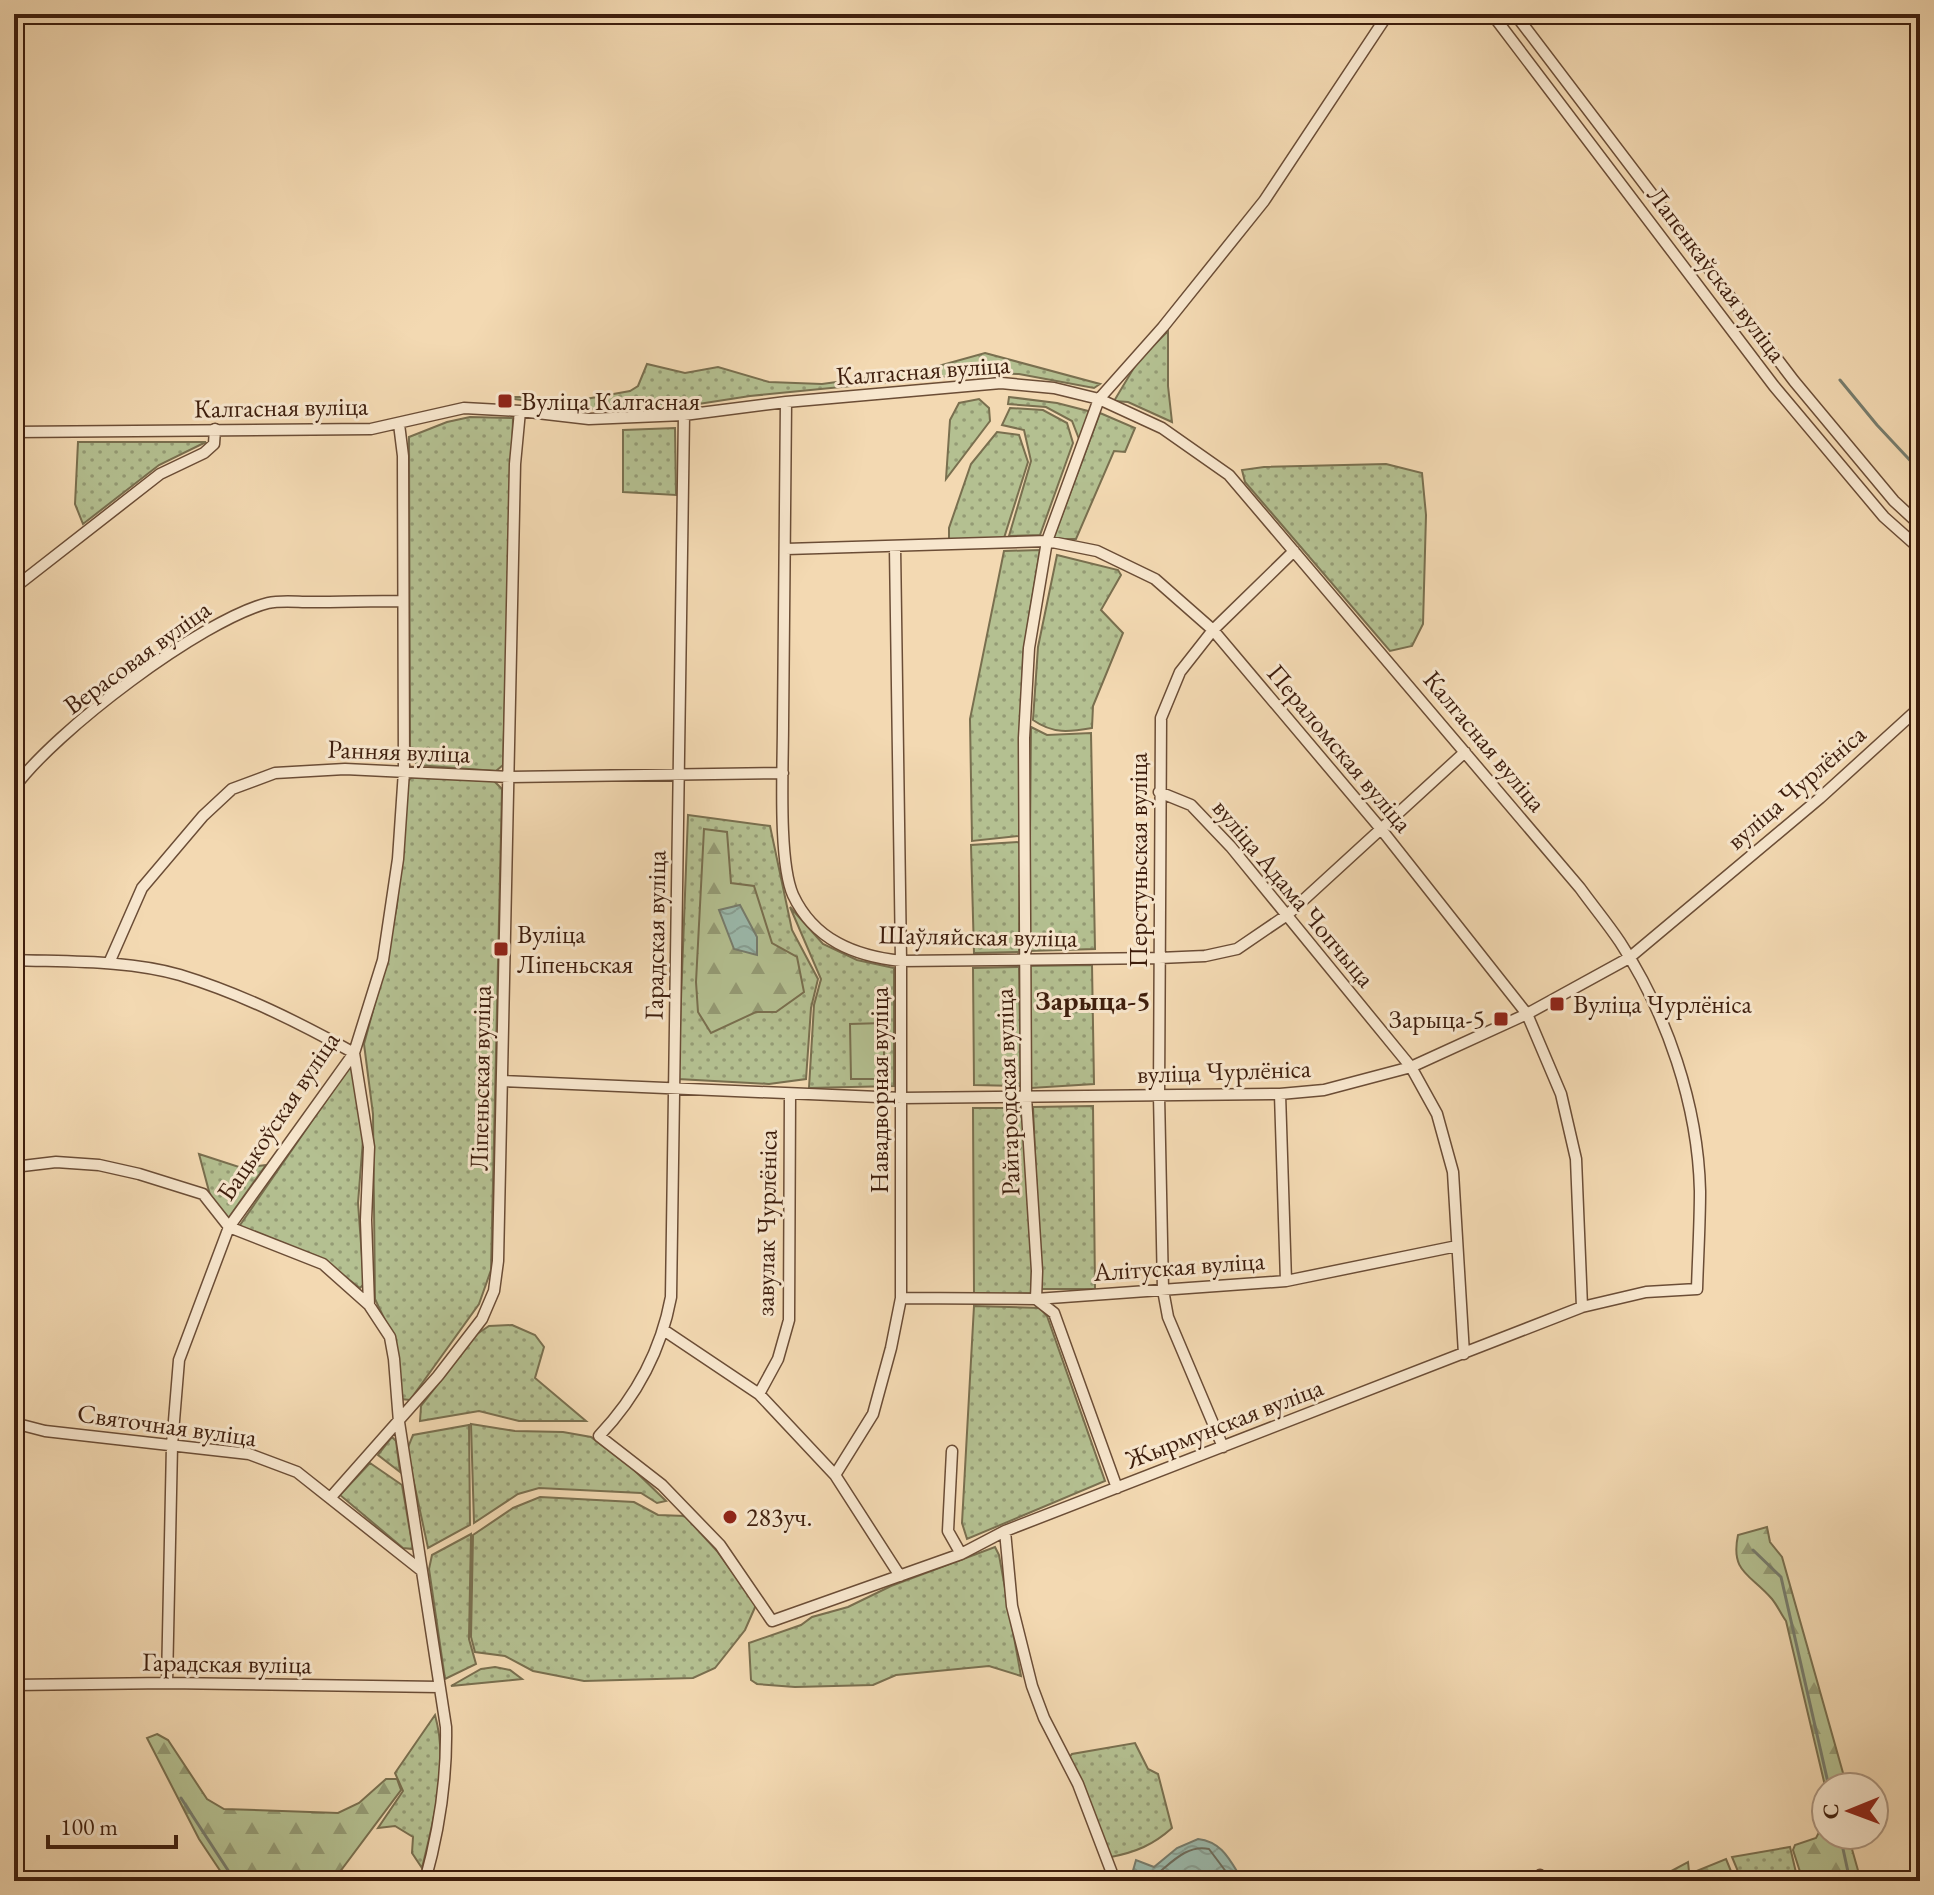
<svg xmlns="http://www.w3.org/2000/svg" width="1934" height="1895" viewBox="0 0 1934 1895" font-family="'EB Garamond',serif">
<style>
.grass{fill:url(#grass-dots);stroke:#796f4f;stroke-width:2}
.forest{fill:url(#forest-firs);stroke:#796f4f;stroke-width:2}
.park{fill:#b4c091;stroke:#796f4f;stroke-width:2}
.water{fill:url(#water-waves);stroke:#767c6d;stroke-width:2}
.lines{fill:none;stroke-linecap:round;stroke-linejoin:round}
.shore{stroke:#6c6c5d;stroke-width:2}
.stream{stroke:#767c6d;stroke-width:3}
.minor-casing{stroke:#6b4d36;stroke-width:13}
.minor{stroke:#f7e6cd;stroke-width:10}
.poi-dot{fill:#8f2418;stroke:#f7e6cd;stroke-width:3}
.labels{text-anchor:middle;stroke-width:6;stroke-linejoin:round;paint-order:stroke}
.street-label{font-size:26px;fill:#3e1e0d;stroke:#f7e6cd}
.poi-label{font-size:26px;fill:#3e1e0d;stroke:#f7e6cd;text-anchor:start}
.neighbourhood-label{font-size:28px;font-weight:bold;fill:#3e1e0d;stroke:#f7e6cd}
</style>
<defs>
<pattern id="grass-dots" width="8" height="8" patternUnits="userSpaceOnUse" patternTransform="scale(2)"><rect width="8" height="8" fill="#b4c091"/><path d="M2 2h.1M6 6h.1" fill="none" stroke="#949b75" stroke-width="1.8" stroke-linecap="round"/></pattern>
<pattern id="forest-firs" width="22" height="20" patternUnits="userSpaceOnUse" patternTransform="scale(2)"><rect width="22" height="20" fill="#b4c091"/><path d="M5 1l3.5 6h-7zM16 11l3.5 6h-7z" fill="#949b75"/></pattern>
<pattern id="water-waves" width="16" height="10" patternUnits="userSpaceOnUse" patternTransform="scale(2)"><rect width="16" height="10" fill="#9bbaad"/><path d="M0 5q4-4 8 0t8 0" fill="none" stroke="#879f94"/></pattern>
</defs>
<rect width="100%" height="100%" fill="#f3d9b2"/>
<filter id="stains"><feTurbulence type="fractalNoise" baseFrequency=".0025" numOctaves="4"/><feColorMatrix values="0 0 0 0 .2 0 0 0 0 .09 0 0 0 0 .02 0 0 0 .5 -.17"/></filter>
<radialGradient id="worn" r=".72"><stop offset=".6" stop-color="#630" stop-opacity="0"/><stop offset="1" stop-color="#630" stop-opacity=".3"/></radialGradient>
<path class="grass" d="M1168,331V386L1172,422L1128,402L1114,401L1138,361Z
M985,353L1100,384L1094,388L1019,374L984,373L750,396L679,407L600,410L498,397H536L569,402L630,391L638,386L647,364L685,373L718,367L769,382L822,384L924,370Z
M1009,397L1057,403L1092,412L1079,439L1072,421L1046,407L1008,404Z
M979,399L989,408L990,421L946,479L950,420L959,403Z
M1010,408L1043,410L1067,423L1073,443L1040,535L1009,536L1031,461L1024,430L1002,425Z
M1100,413L1135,428L1125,452L1114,451L1076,539H1053Z
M470,417L513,418L503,765L496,771L417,765L410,752L409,437L447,422Z
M675,428L676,495L623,492V430Z
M997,432L1019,435L1028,462L1004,538L949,540V528L971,464Z
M78,442H206L159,465L83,524L75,504Z
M1386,464L1422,473L1426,515L1423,624L1412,646L1390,651L1245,482L1242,470L1264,467Z
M1040,550L1023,654L1019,836L972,841L970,719L1004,551Z
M1057,555L1118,570L1121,575L1101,610L1123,633L1093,706L1092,728C1069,732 1053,734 1033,720L1038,647Z
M1031,727L1047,735L1091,733L1095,949L1029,951Z
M412,777L494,781L502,789L491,1270L479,1304L410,1400L401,1399L392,1335L375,1299L373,1114L364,1044L388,955L397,904L408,781Z
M688,815L770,826L792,930L818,979L811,1008L806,1079L769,1084L678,1079Z
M1020,842L1019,952L974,953L971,845Z
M790,907L823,944L857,960L894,968V1086L809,1088L814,1005L821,979Z
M1092,965L1094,1084L1031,1088L1030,966Z
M1019,967L1021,1086L974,1085L973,968Z
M350,1066L354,1076L363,1140L358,1203L364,1284L360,1288L319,1257L238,1228Z
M1093,1106L1095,1289H1041L1033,1107Z
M973,1108H1022L1032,1266L1031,1293L974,1295Z
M199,1154L242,1168L266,1165L227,1220L210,1195Z
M974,1306L1040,1308L1047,1316L1105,1481L967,1539L962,1523Z
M512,1325L535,1335L544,1347L535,1378L586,1421H519L479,1411L420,1421L421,1406L477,1334L489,1326Z
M471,1424L515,1431L563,1432L591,1437L633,1469L666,1501L657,1503L641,1493L539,1488L518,1494L474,1523Z
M469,1425L470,1525L428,1548L407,1450L413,1435Z
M392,1437L396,1441L400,1472L378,1455Z
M370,1463L402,1485L413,1549L403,1548L340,1495Z
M540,1497L634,1502L658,1515L685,1516L717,1551L756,1605L745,1630L715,1668L693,1678L584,1681L533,1671L505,1656L475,1652L471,1637L473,1535L513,1508Z
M471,1534L469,1639L476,1664L445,1679L429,1569L432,1555Z
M995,1547L999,1555L1021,1676L989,1666L896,1675L873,1685L795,1687L757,1684L751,1680L749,1643L801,1625L812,1617L848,1607L891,1586Z
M495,1667L510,1670L522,1679L451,1686L481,1669Z
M435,1715C449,1765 434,1818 422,1868L412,1853L413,1837L395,1826L378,1828L403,1791L395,1773Z
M1135,1743L1148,1769L1158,1774L1172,1828C1153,1845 1136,1852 1111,1857L1068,1759L1072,1754Z
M1790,1847L1798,1881H1742L1732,1857Z
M1688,1862L1690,1881H1629L1662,1876Z"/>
<path class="forest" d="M704,829L727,832L731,883L754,886L772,943L797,957L804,992L776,1012H756L711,1033L698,1012L696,982Z
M1767,1527L1770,1542L1782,1557L1847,1787H1826V1790L1786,1621C1781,1614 1777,1605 1772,1599C1751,1574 1730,1573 1738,1535Z
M157,1734L168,1740L207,1799L224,1809L338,1813L359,1803L386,1779H397L401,1790L333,1881H227L199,1839L147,1738Z
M1826,1810V1835H1848L1861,1881H1803L1793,1850L1795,1845L1816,1838L1824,1823Z
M1726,1859L1735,1881H1691L1689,1874Z"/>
<path class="park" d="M884,1023V1079H851L850,1024Z"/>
<path class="water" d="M740,905L757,937V955L734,949L719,910Z
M1198,1839C1223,1842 1230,1861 1243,1881H1130L1136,1860L1154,1867L1177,1848Z"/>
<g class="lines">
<path class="shore" d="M1138,1881L1142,1872L1157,1874C1172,1862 1188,1844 1209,1849L1233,1881"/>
<path class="stream" d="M1840,380L1877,425L1920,471
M1919,393H1920
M1753,1550L1781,1577L1829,1787
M181,1798L235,1881
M1840,1835L1850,1881"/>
<defs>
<path id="minor" d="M1492,14L1774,386L1884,517L1920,549
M1515,14L1794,381L1894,501L1920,525
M786,402C786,509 785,617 783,725C783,766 778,861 793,895C814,940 855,956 901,961L1159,958L1205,956L1237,949L1287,915L1465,752
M14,432L371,429L464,408L520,411L589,419L684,415L786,402L1001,383L1054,388L1099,399L1162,428L1229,475L1580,888C1593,906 1608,924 1620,942C1667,1014 1698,1105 1700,1191C1700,1223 1698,1256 1697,1289L1646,1292L1582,1307L1005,1531L961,1554L772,1621L720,1545L662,1485L599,1436C637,1396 661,1351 671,1297L684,415
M786,549L1047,541L1097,551L1155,579L1213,630L1381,829L1527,1014L1561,1094L1576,1159L1582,1307
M14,588L160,474L204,453L214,444L215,429
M14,788C54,732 201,620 268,603C281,600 297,602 310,602C341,602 371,601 402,601
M1159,792L1191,805L1231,847L1411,1067L1437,1114L1453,1172L1464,1354
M14,960C69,962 127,960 180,975C242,994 298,1022 354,1053L369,1147L366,1220L369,1305L390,1337L394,1359L399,1422L446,1727C447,1779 439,1831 425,1881
M109,963L142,888L203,816L232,789L275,773L345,769L510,777L783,773
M502,1081L902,1098L1280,1094L1324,1090L1411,1067L1527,1014L1629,958L1820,798L1920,707
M1280,1094L1286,1281
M14,1167L56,1162L99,1165L139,1174L203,1194L229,1227L323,1264L369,1305
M901,1298L1036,1299L1286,1281L1457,1246
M665,1331L759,1394L835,1475L900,1576
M759,1394L778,1359L789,1320L790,1094
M14,1423L45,1431L249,1454L297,1472L422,1571
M1223,1447L1168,1317L1163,1290L1159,1095L1161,718L1180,672L1213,630L1294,551
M952,1451L948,1531L961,1554
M835,1475L873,1414L891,1348L901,1298V961L895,547
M1117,1488L1054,1313L1036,1299L1037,1271L1026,1097L1024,738L1029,648L1047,541L1099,399L1163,327L1264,201L1388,14
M331,1497L438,1376L482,1319L494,1291L498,1261L515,464L520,411
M1005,1531L1012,1606L1032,1686L1044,1718L1078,1784L1115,1881
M167,1683L172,1445L179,1360L229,1227L354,1053L383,960L398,859L404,771L403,456L399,424
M14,1685L167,1683L439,1687
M1540,1881V1875"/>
</defs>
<use href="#minor" class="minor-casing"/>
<use href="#minor" class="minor"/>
</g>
<g class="poi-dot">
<rect x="497" y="393" width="16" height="16" rx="4"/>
<rect x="493" y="941" width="16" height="16" rx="4"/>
<rect x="1549" y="996" width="16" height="16" rx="4"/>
<rect x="1493" y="1011" width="16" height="16" rx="4"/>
<circle cx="730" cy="1517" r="8"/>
</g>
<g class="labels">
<g class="street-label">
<text transform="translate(1717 274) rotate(53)" y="9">Лапенкаўская вуліца</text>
<text transform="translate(923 370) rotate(-4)" y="9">Калгасная вуліца</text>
<text transform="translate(281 407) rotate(-1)" y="9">Калгасная вуліца</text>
<text transform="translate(137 657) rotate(-36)" y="9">Верасовая вуліца</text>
<text transform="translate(1485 741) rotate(50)" y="9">Калгасная вуліца</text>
<text transform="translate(1340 748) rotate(50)" y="9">Пераломская вуліца</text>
<text transform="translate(399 751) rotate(2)" y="9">Ранняя вуліца</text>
<text transform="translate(1796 787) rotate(-41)" y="9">вуліца Чурлёніса</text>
<text transform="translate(1138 860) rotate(-90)" y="9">Перстуньская вуліца</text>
<text transform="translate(1294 893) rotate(50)" y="9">вуліца Адама Чопчыца</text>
<text transform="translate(655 935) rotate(-89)" y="9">Гарадская вуліца</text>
<text transform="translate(978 936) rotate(1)" y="9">Шаўляйская вуліца</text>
<text transform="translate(1224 1071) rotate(-2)" y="9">вуліца Чурлёніса</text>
<text transform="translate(480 1078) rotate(-89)" y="9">Ліпеньская вуліца</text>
<text transform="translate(879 1090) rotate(-90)" y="9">Навадворная вуліца</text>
<text transform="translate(1007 1092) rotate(-92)" y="9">Райгародская вуліца</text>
<text transform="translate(278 1116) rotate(-56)" y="9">Бацькоўская вуліца</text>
<text transform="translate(766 1223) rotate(-89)" y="9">завулак Чурлёніса</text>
<text transform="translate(1179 1266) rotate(-4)" y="9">Алітуская вуліца</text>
<text transform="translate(1224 1423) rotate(-21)" y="9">Жырмунская вуліца</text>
<text transform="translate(167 1425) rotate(8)" y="9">Святочная вуліца</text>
<text transform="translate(227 1663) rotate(1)" y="9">Гарадская вуліца</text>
</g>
<g class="poi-label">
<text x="521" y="410">Вуліца Калгасная</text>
<text x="517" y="943">Вуліца<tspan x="517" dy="30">Ліпеньская</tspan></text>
<text x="1573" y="1013">Вуліца Чурлёніса</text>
<text x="1485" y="1028" text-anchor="end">Зарыца-5</text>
<text x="746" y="1526">283уч.</text>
</g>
<g class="neighbourhood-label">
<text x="1093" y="1010">Зарыца-5</text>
</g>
</g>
<rect width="1934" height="1895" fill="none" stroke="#f3d9b2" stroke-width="48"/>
<rect x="16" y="16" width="1902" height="1863" fill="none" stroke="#3e1e0d" stroke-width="4"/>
<rect x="24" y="24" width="1886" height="1847" fill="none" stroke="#3e1e0d" stroke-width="2"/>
<g transform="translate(1850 1811) rotate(269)"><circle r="38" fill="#f7e6cd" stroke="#ad9680" stroke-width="2"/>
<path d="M0-6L14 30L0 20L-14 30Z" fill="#8f2418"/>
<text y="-12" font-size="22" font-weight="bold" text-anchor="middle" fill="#3e1e0d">С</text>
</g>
<path d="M48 1835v12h128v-12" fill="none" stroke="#3e1e0d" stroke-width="4"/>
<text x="60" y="1835" font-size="24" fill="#3e1e0d" stroke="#f7e6cd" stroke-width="6" paint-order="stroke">100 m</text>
<rect width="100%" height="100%" filter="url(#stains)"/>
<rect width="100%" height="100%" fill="url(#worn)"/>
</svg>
